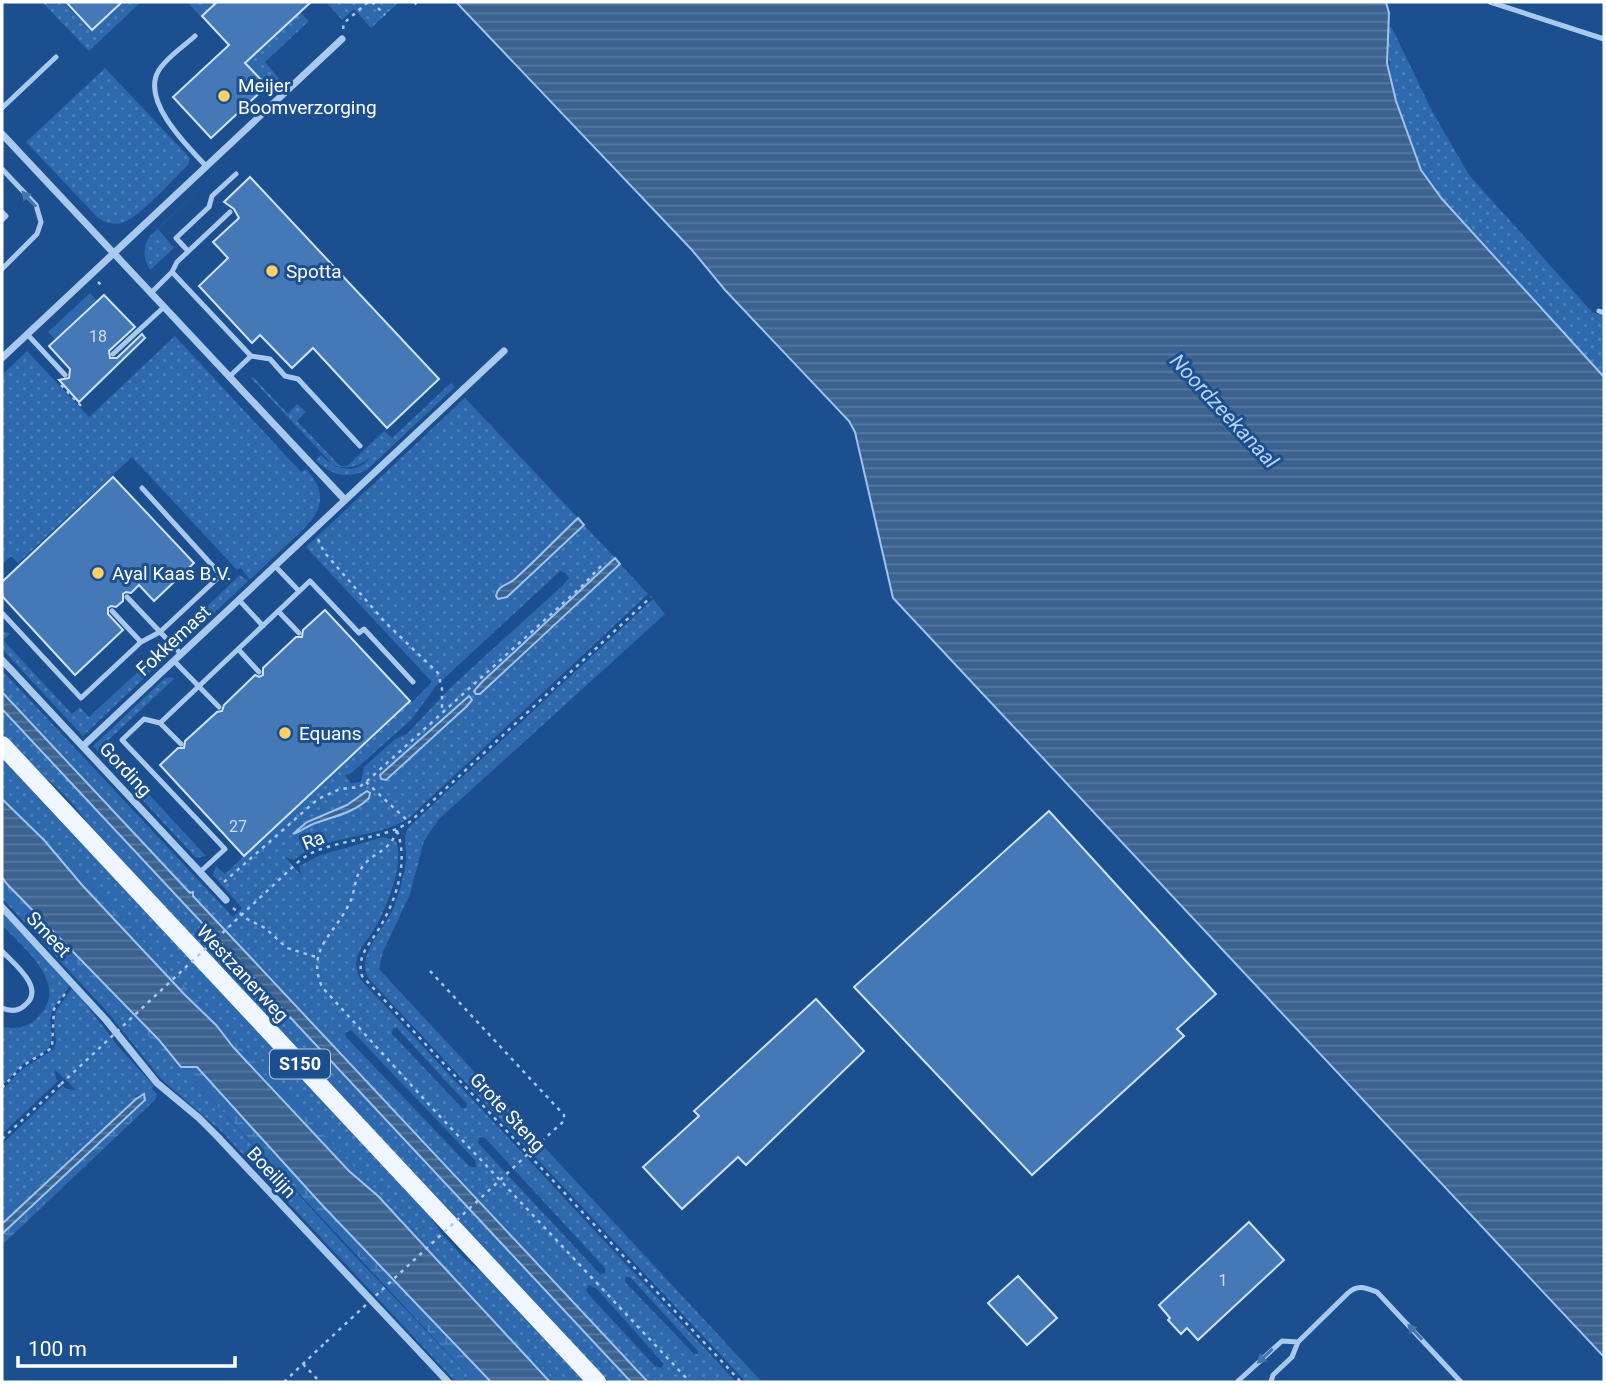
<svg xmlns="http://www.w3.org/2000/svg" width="1606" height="1384" viewBox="0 0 1606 1384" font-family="Roboto,sans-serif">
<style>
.grass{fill:url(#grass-dots);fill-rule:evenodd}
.wetland{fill:url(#wetland-marsh)}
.garden{fill:#2e69ad}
.water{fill:url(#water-rules);stroke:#9cc4f0;stroke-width:2}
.building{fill:#4478b7;stroke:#cfe3fa;stroke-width:2}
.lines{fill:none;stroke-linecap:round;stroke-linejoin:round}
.path{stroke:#a9c9ee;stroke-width:2.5;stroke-dasharray:3.5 5;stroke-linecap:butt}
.service{stroke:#a9c9ee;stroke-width:5}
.minor{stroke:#a9c9ee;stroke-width:7}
.primary{stroke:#f0f6ff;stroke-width:18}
.path-bridge{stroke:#a9c9ee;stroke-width:2.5;stroke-dasharray:3.5 5;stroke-linecap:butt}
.oneway{fill:#4674ac}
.poi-dot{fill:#ffd166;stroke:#1b4f8f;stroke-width:2.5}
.labels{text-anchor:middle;stroke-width:6;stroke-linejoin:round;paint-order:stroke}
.number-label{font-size:16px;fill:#d0dded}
.shield{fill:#1b4f8f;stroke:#bbcadd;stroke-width:2}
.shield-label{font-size:18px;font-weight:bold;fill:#fff}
.poi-label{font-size:19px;fill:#fff;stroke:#1b4f8f;text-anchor:start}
.street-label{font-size:19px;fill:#fff;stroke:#1b4f8f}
.water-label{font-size:21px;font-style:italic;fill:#b5d3f5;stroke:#1b4f8f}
</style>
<defs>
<pattern id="grass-dots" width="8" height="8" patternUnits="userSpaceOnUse" patternTransform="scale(1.75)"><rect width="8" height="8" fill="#2e69ad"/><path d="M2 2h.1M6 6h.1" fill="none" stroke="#4d80b9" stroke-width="1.8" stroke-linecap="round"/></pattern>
<pattern id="wetland-marsh" width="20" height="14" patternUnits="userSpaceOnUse" patternTransform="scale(1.75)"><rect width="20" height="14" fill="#2e69ad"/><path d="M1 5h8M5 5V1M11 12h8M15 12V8" fill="none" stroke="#4d80b9"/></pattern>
<pattern id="water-rules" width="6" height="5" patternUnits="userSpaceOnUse" patternTransform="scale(1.75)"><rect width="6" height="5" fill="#3c6290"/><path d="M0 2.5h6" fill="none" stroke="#597aa1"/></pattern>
</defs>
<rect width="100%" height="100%" fill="#1b4f8f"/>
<path class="grass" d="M42,2H63L91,31L122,2H141L89,51Z
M187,2H217L203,15L300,12L309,21L265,62L280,80L270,89Z
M326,2H399L371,28L354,9L342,20Z
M1389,27L1392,28L1432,111L1469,175L1592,312L1604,316V377L1442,199C1435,189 1426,179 1420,168C1401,126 1385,73 1389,27Z
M105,68L190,158L188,165C174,178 140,217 124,222C114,226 105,223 97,217L26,142Z
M237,154L158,229L174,248L150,270C144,259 142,250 149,237Z
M175,336L301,472L306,469C334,500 316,518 290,542C277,554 263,567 250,580L241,568L237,570L132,457L18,563L11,556L2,564V375L27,351L89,417Z
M253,377L288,414L297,404L306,412L297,421L340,466H347L384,431L392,438L451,383L455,387L368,469C349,480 331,476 316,460L321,455C336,471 356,475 371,457C359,466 347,471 332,464L251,378Z
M465,398L578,518L515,579L496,591L507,597L584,525L615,558L482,682L474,690L475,694H480L620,564L648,594L409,818C376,840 323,834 294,860L285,857L302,876L299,866L318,856L383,837L396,841C405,863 386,910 374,930C368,939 360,947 357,958C355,965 357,972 360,979L736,1382H712L707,1380L701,1382H648L193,896L195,894L193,891L190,893L2,692V670L233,917L242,908L213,875L216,866L225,874L410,700L412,702L432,682L306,547ZM560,571L565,573L569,578L562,586L450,688L407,734L395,739L364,767L361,782L351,783L345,775L350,774L411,720L436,686ZM469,696L471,702L386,780H383L380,776ZM393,1028H397L467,1104L466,1108H462L392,1034ZM351,1030L475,1160L476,1167H470L346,1037L345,1033ZM479,1137L485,1138L605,1268V1273L600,1274L478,1143ZM626,1277H630L698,1351V1354H694L625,1282ZM589,1285L597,1289L663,1363L662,1368L655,1366L590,1296L586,1290Z
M240,575L248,581L192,634L185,627Z
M653,599L665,614L438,820L424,841L410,894L383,952L379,969L762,1382H746L369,979C355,955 384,931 393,909C399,894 404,877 406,860C407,849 402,838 408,828Z
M2,632L11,633L3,640L72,714L80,707L89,717L154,657L160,663L83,736L2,649Z
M172,677L174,679L103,745L141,785L138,789L141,792L144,789L206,856L196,858L93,746L165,678Z
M2,709L631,1382H609L92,830C75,803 60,790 36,770C23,759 13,745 2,733Z
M2,757L430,1216L441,1233L466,1260L486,1275L586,1382H555L2,791Z
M2,884L102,991L128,1013L173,1063L176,1061L352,1253L475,1382H456L221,1131L161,1079L110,1015L2,898Z
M2,912L70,985L53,1009L50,1020L52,1039L49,1047L42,1054L23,1064L2,1086V1027C15,1029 28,1028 38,1017C71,984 23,948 2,925Z
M73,987L117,1045L154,1086L144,1094L134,1096L2,1220V1144L63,1086L66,1089L76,1090L55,1070L56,1078L58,1081L2,1134V1091L21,1070L53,1050L56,1043L54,1022L56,1011Z"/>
<path class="wetland" d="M2,791L555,1382H550L378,1196L349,1171L234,1048L216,1025L185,995L82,885L44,840L2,799Z
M2,877L159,1040L176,1061L173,1064L128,1013L102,991L2,884Z
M197,1066L322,1205L491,1382H475L181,1067Z
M151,1088L157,1094L155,1100L2,1245V1234L145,1100L144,1094Z
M134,1096L138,1097L2,1224V1220Z"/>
<path class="garden" d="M90,293L96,300L55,339L48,332Z"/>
<path class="water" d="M456,2H1386L1389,13L1387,63L1396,101L1421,170L1442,199L1604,377V1357L893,598L855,432L849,421L725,290L692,250Z
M578,518L584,525L507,597L498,599L496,596C498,584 508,586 516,578C537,559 557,538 578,518Z
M615,558L620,564L480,694H476L474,691L482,682Z
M2,692L190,893L193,892V896L648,1382H631L2,709Z
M469,696L472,700L467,706L386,780L381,779L380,775Z
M367,791L370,793L369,798C353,814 333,816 313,824C306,827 300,832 293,834L307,822L347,805Z
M2,799L44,840L82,885L185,995L216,1025L234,1048L349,1171L378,1196L550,1382H491L322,1205L197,1067H181L159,1040L7,884L2,877Z
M144,1094L145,1100L2,1234V1224L136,1099Z"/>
<path class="building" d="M66,2H122L92,30Z
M217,2H311L245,63L267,86L211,138L173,97L229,45L202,16Z
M250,177L439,379L387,428L313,348L292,368L260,335L252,343L199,286L228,258L213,242L239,218L234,209L224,202Z
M104,295L135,327L109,351L110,358H117L142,334L145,338L79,402L59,380L69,378L70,369L49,346Z
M113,477L194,563L154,601L139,585L131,593L126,592L123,594V601L116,607L111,606L108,608V614L123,630L75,675L2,596V582Z
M325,610L410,701L244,856L160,765L178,748H184L185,741L217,712L222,711L224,705L255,675L259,677L263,675V668L296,637H302L303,630Z
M1049,811L1216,994L1177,1029L1184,1036L1032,1175L854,987Z
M816,999L864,1051L746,1165L738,1157L682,1209L643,1167L699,1116L694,1111Z
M1249,1222L1284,1260L1198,1340L1187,1328L1181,1334L1168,1320L1170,1318L1159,1305Z
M1018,1276L1057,1318L1027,1345L988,1303Z"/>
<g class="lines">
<path class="path" d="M372,2L385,15
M414,2L417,5
M343,29L344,23L368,2
M98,282L104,288
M61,385L84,409
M318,539L324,552L385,622L438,673L442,689V712
M366,782L409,822
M397,830C390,853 371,852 361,869C355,877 355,890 351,900C337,933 305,948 322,987L433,1109L690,1382
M397,831C409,861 396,900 380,927C371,943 356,955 362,976L741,1382
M297,863C323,838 380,843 411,821L651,597
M224,882L318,799L340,789L359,787L366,782L581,587L602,565
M233,908L247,919L265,928L287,948L316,957
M430,971L564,1115V1121L544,1139
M2,1088L22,1066L52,1048L54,1009L67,991
M2,1139L61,1084
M303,1364L320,1382
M284,1382L326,1342"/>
<path class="service" d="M1490,2L1604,39
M195,36C184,46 167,57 159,70C140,100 187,146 206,166
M2,108L56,57
M2,169L36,205L41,222L37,234L2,269
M2,212L6,216L2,220
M188,251L176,238L209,207L212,196L236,174
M172,272L251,356L270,359L285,376L298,379L360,446
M151,293L172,272L177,262L230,212
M1599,311L1604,313
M27,334L65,375
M113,354L164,307
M229,377L251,356
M275,566L299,591
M127,597L181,654
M239,600L263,626
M112,611L141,642
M278,611L299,633
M2,613L81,698L141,642L160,632L221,575L142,488
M238,649L259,672
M174,661L219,707
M160,723L310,581L359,633L364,629L413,682
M181,744L160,723L144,719L122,740L225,849L200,872
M2,951C14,964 47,989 24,1006C17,1012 9,1011 2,1008
M1237,1382L1282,1341L1298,1342
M1271,1382L1273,1375L1292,1357L1298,1342L1348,1293C1358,1284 1366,1288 1377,1292L1461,1382"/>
<path class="minor" d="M2,134L345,500
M2,358L342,39
M2,660L226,900
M83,746L504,351
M2,907L106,1020L157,1083L199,1118L217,1136L448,1382"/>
<path class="primary" d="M2,745L597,1382"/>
<path class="path-bridge" d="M61,1084L297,863
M326,1342L544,1139"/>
</g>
<defs><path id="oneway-solid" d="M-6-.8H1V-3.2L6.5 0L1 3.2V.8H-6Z" transform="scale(1.75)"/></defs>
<g class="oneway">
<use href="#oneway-solid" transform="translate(29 199) rotate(-132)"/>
<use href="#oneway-solid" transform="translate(1415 1332) rotate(-133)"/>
<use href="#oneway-solid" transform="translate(1265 1356) rotate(137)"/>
</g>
<g class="poi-dot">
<circle cx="224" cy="96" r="7"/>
<circle cx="272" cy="271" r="7"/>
<circle cx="98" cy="573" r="7"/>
<circle cx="285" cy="733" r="7"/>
</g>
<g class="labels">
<g class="number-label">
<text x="98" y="342">18</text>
<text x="238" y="832">27</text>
<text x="1223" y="1286">1</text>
</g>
<rect class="shield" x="270" y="1049.5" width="60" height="29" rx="5"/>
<g class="shield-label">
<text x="300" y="1070">S150</text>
</g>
<g class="poi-label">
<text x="238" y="92">Meijer<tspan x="238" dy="22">Boomverzorging</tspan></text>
<text x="286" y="278">Spotta</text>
<text x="112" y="580">Ayal Kaas B.V.</text>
<text x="299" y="740">Equans</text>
</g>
<g class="street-label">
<text transform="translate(173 640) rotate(-43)" y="7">Fokkemast</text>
<text transform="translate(126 769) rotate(47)" y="7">Gording</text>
<text transform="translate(313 840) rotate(-22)" y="7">Ra</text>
<text transform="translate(49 934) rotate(47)" y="7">Smeet</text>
<text transform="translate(243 973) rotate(47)" y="7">Westzanerweg</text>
<text transform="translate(508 1112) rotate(47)" y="7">Grote Steng</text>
<text transform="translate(272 1172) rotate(47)" y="7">Boeilijn</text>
</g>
<g class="water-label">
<text transform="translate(1224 411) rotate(47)" y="7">Noordzeekanaal</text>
</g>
</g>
<rect width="1606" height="1384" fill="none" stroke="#ffffff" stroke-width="7"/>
<path d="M18 1356v10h217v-10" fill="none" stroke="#ffffff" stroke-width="3.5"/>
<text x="28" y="1356" font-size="21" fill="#ffffff" stroke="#1b4f8f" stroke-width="5" paint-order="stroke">100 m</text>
</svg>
